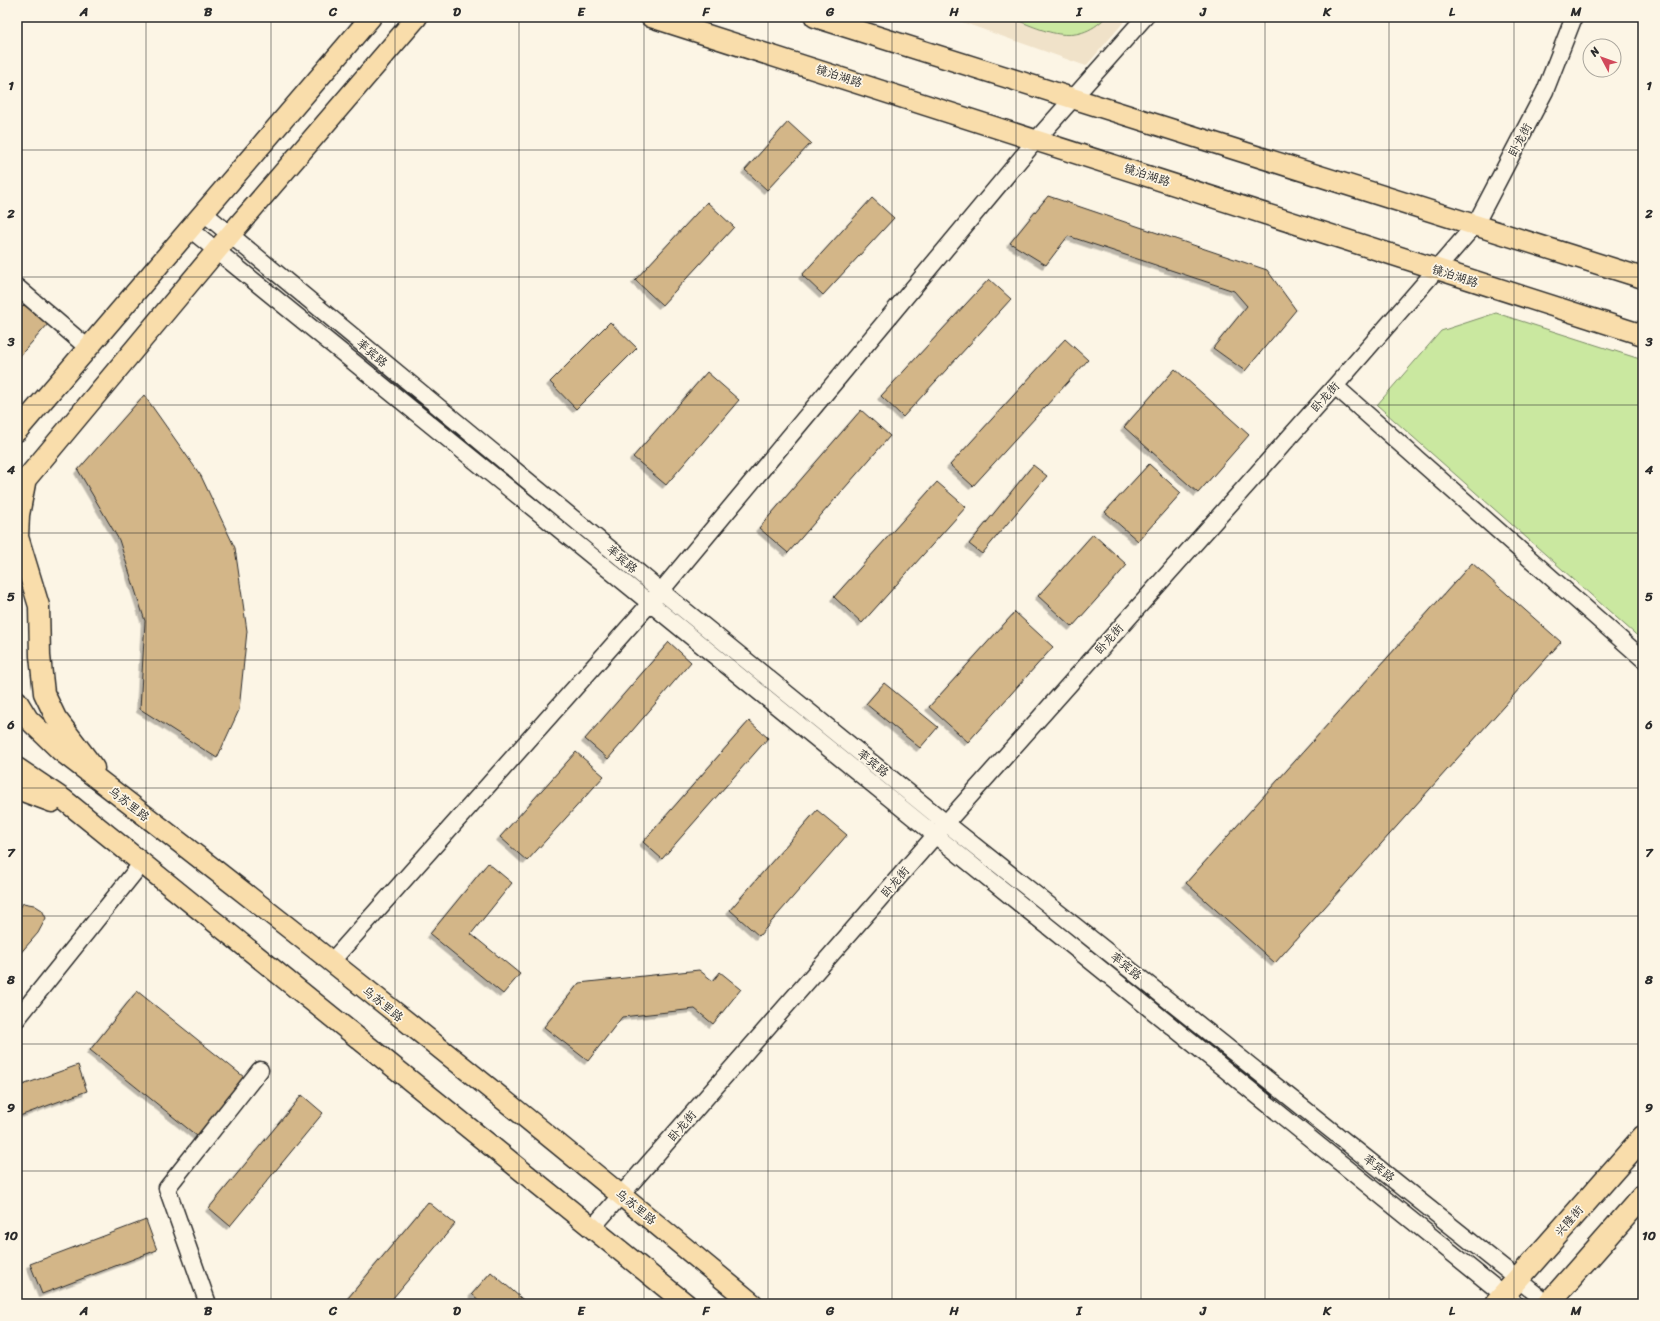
<svg xmlns="http://www.w3.org/2000/svg" width="1660" height="1321" viewBox="0 0 1660 1321" font-family="Sriracha,'LXGW WenKai TC',sans-serif">
<style>
.built{fill:#f0e2c9}
.green{fill:#cae8a0;stroke:#7a8a66}
.building{fill:#d3b688;stroke:#2b2b2b;filter:url(#shadow)}
.lines{fill:none;stroke-linecap:round;stroke-linejoin:round}
.minor-casing{stroke:#2b2b2b;stroke-width:19}
.major-casing{stroke:#2b2b2b;stroke-width:23}
.highway-casing{stroke:#2b2b2b;stroke-width:25}
.minor{stroke:#fcf5e5;stroke-width:16}
.major{stroke:#f9ddab;stroke-width:20}
.highway{stroke:#f9ddab;stroke-width:22}
.grid{fill:none;stroke:#2b2b2b;stroke-width:1;stroke-opacity:0.55}
.labels{text-anchor:middle;stroke-width:3.5;stroke-linejoin:round;paint-order:stroke}
.street-label{font-size:12px;fill:#2b2b2b;stroke:#fcf5e5}
.neatline{fill:none;stroke:#2b2b2b;stroke-width:1.5}
.grid-label{font-size:13px;text-anchor:middle;font-weight:bold;fill:#2b2b2b}
</style>
<defs>
<filter id="shadow"><feDropShadow dx="-3.5" dy="3.5" stdDeviation="0" flood-color="#0004"/></filter>
</defs>
<rect width="100%" height="100%" fill="#fcf5e5"/>
<filter id="ink" filterUnits="userSpaceOnUse"><feTurbulence type="fractalNoise" baseFrequency=".025" numOctaves="2"/><feDisplacementMap in="SourceGraphic" scale="8" xChannelSelector="R" yChannelSelector="G"/><feConvolveMatrix kernelMatrix="1 2 1 2 8 2 1 2 1" color-interpolation-filters="sRGB"/></filter>
<g filter="url(#ink)">
<path class="built" d="M948,17H1128L1086,66Z"/>
<path class="green" d="M1009,17H1106C1075,49 1043,30 1009,17Z
M1496,313L1643,360V641L1377,405L1441,331Z"/>
<path class="building" d="M788,122L811,143L767,190L745,170Z
M1048,196L1267,270L1296,310L1245,371L1213,348L1247,306L1234,291L1068,236L1046,265L1010,243Z
M872,198L894,218L823,295L802,275Z
M707,202L734,227L662,305L635,280Z
M989,279L1011,299L903,417L881,396Z
M24,305L49,323L17,359V312Z
M610,322L637,348L576,409L550,382Z
M1065,339L1088,360L973,486L950,465Z
M1175,369L1249,435L1198,493L1124,427Z
M707,372L739,400L666,485L633,457Z
M144,395L201,476L235,548L247,631L239,710L217,758L140,709L145,621L119,540L78,470Z
M861,410L890,436L788,553L759,528Z
M1149,464L1181,493L1138,541L1105,512Z
M1033,465L1047,476L982,554L969,544Z
M937,482L966,507L862,623L834,597Z
M1093,534L1127,565L1072,627L1038,596Z
M1472,563L1561,642L1275,963L1186,883Z
M1015,612L1053,647L968,742L929,707Z
M669,642L691,662L608,759L585,739Z
M884,683L938,727L920,748L866,704Z
M749,721L768,738L662,859L643,842Z
M576,752L604,776L527,861L500,837Z
M817,810L847,835L759,936L730,910Z
M488,863L512,883L471,934L520,974L503,994L430,934Z
M23,903L34,905L42,910L46,918L38,933L17,957V914Z
M699,970L713,981L720,972L741,989L713,1024L695,1009L622,1017L588,1061L544,1027L579,983Z
M137,991L244,1077L197,1136L90,1050Z
M78,1065L87,1091L17,1117V1087Z
M302,1095L323,1113L230,1226L209,1208Z
M428,1202L455,1224L388,1304H343Z
M146,1220L157,1250L42,1294L30,1264Z
M491,1272L528,1304H483L472,1294Z"/>
<g class="lines">
<defs>
<path id="minor" d="M204,213L661,591L946,823L1549,1304
M190,229L935,835L1515,1304
M17,287L88,348
M1335,386L1643,659
M331,962L661,591L1037,139L1145,17
M17,1019L142,863
M593,1227L946,823L1335,386L1475,225L1545,91L1574,17
M208,1304L167,1188L260,1070"/>
<path id="major" d="M651,17L1643,335
M815,17L1643,278
M17,431L371,17
M26,478L19,515L18,537L39,606L40,656L44,693L56,718L94,768
M17,490L217,250L417,17
M17,701L28,719L61,751C296,930 526,1116 753,1304
M17,768L63,799L686,1304
M17,789L52,802"/>
<path id="highway" d="M1496,1304L1643,1137
M1548,1304L1643,1196"/>
</defs>
<use href="#minor" class="minor-casing"/>
<use href="#major" class="major-casing"/>
<use href="#highway" class="highway-casing"/>
<use href="#minor" class="minor"/>
<use href="#major" class="major"/>
<use href="#highway" class="highway"/>
</g>
</g>
<path class="grid" d="M146,17V1304M271,17V1304M395,17V1304M519,17V1304M644,17V1304M768,17V1304M892,17V1304M1016,17V1304M1141,17V1304M1265,17V1304M1389,17V1304M1514,17V1304M17,150H1643M17,277H1643M17,405H1643M17,533H1643M17,660H1643M17,788H1643M17,916H1643M17,1044H1643M17,1171H1643"/>
<g class="labels">
<g class="street-label">
<text transform="translate(839 76) rotate(18)" y="4">镜泊湖路</text>
<text transform="translate(1520 140) rotate(-62)" y="4">卧龙街</text>
<text transform="translate(1147 175) rotate(18)" y="4">镜泊湖路</text>
<text transform="translate(1455 276) rotate(18)" y="4">镜泊湖路</text>
<text transform="translate(372 353) rotate(40)" y="4">率宾路</text>
<text transform="translate(1325 397) rotate(-48)" y="4">卧龙街</text>
<text transform="translate(622 559) rotate(40)" y="4">率宾路</text>
<text transform="translate(1109 639) rotate(-48)" y="4">卧龙街</text>
<text transform="translate(873 763) rotate(39)" y="4">率宾路</text>
<text transform="translate(129 804) rotate(38)" y="4">乌苏里路</text>
<text transform="translate(895 882) rotate(-49)" y="4">卧龙街</text>
<text transform="translate(1126 966) rotate(39)" y="4">率宾路</text>
<text transform="translate(383 1004) rotate(39)" y="4">乌苏里路</text>
<text transform="translate(682 1126) rotate(-49)" y="4">卧龙街</text>
<text transform="translate(1379 1168) rotate(39)" y="4">率宾路</text>
<text transform="translate(636 1207) rotate(39)" y="4">乌苏里路</text>
<text transform="translate(1569 1221) rotate(-49)" y="4">兴隆街</text>
</g>
</g>
<rect width="1660" height="1321" fill="none" stroke="#fcf5e5" stroke-width="44"/>
<g transform="translate(1602 58) rotate(311)"><circle r="19" fill="#fcf5e5" stroke="#a8a49b"/>
<path d="M0-3L7 15L0 10L-7 15Z" fill="#d1495b"/>
<text y="-6" font-size="11" font-weight="bold" text-anchor="middle" fill="#2b2b2b">N</text>
</g>
<rect x="22" y="22" width="1616" height="1277" class="neatline"/>
<g class="grid-label">
<text x="84" y="16">A</text>
<text x="208" y="16">B</text>
<text x="333" y="16">C</text>
<text x="457" y="16">D</text>
<text x="581" y="16">E</text>
<text x="706" y="16">F</text>
<text x="830" y="16">G</text>
<text x="954" y="16">H</text>
<text x="1079" y="16">I</text>
<text x="1203" y="16">J</text>
<text x="1327" y="16">K</text>
<text x="1452" y="16">L</text>
<text x="1576" y="16">M</text>
<text x="11" y="90">1</text>
<text x="1649" y="90">1</text>
<text x="11" y="218">2</text>
<text x="1649" y="218">2</text>
<text x="11" y="346">3</text>
<text x="1649" y="346">3</text>
<text x="11" y="474">4</text>
<text x="1649" y="474">4</text>
<text x="11" y="601">5</text>
<text x="1649" y="601">5</text>
<text x="11" y="729">6</text>
<text x="1649" y="729">6</text>
<text x="11" y="857">7</text>
<text x="1649" y="857">7</text>
<text x="11" y="984">8</text>
<text x="1649" y="984">8</text>
<text x="11" y="1112">9</text>
<text x="1649" y="1112">9</text>
<text x="11" y="1240">10</text>
<text x="1649" y="1240">10</text>
<text x="84" y="1315">A</text>
<text x="208" y="1315">B</text>
<text x="333" y="1315">C</text>
<text x="457" y="1315">D</text>
<text x="581" y="1315">E</text>
<text x="706" y="1315">F</text>
<text x="830" y="1315">G</text>
<text x="954" y="1315">H</text>
<text x="1079" y="1315">I</text>
<text x="1203" y="1315">J</text>
<text x="1327" y="1315">K</text>
<text x="1452" y="1315">L</text>
<text x="1576" y="1315">M</text>
</g>
</svg>
